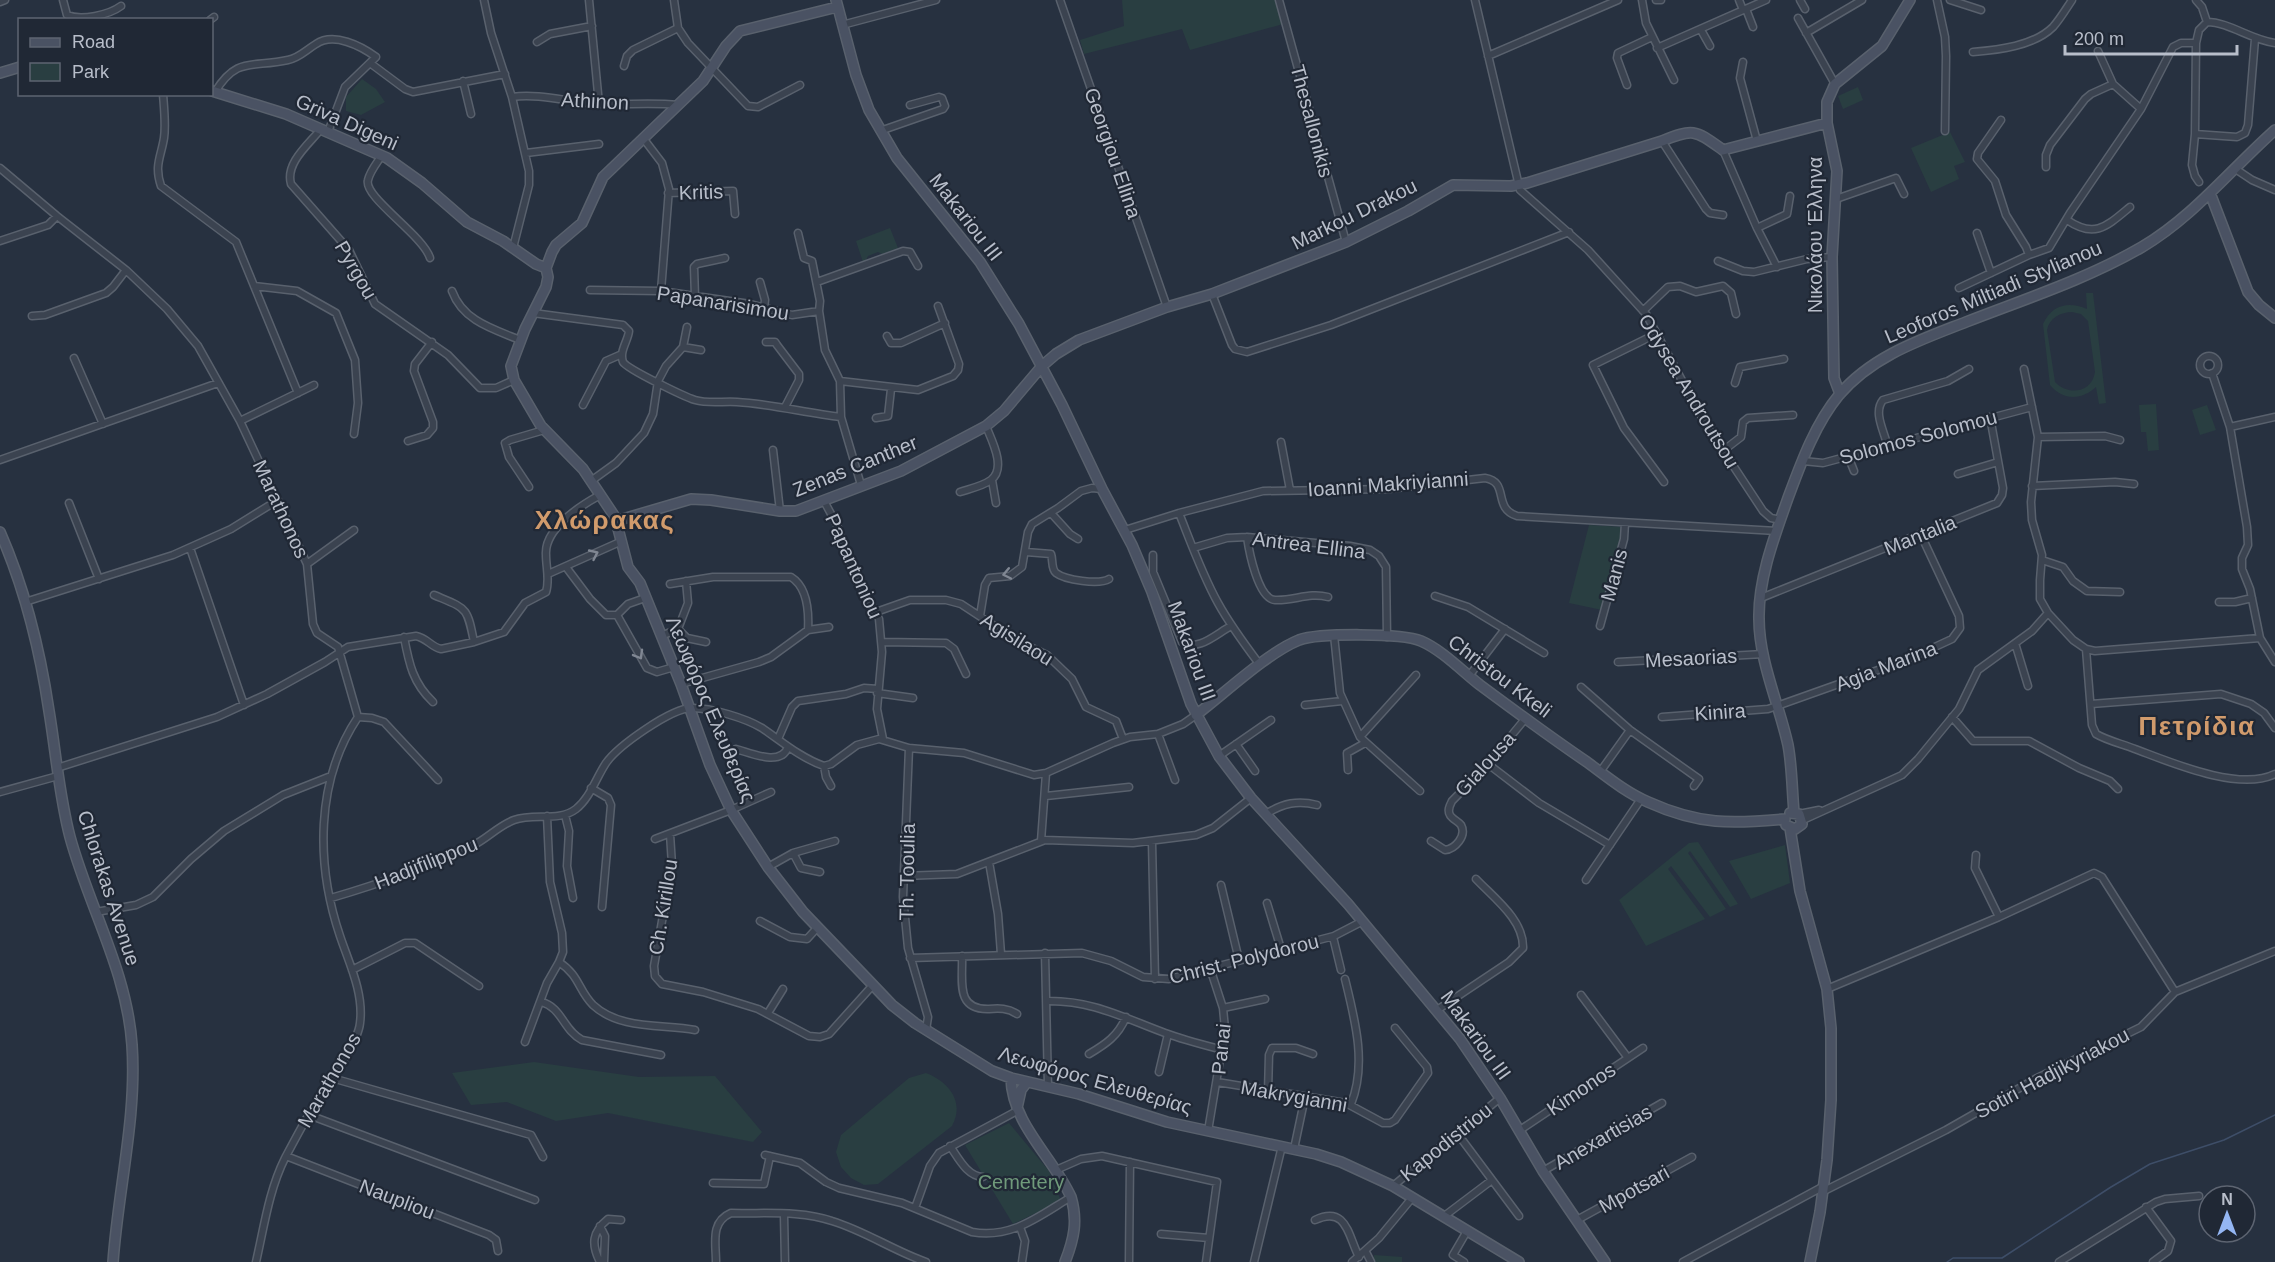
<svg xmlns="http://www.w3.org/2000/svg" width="2275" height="1262" viewBox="0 0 2275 1262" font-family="Arial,sans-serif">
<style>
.green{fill:#293e41;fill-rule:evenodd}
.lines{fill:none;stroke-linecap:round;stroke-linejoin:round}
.stream{stroke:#3e4e68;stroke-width:1.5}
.street-casing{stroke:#59616d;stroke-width:9}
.secondary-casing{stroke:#59616d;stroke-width:12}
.street{stroke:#3b4350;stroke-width:6}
.secondary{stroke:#4a5263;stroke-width:9}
.oneway{stroke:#808793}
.labels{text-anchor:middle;stroke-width:4.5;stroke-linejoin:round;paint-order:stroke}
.street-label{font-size:20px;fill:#b8beca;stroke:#202835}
.park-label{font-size:20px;fill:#709a7b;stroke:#202835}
.district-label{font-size:26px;font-weight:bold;letter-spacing:1.5px;fill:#d19b6c;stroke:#202835}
</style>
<rect width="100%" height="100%" fill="#273140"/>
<path class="green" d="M1122,0H1276L1283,24L1190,50L1182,29L1084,54L1080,40L1124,26Z
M362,79L376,89L385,102L361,115L346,111V97Z
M1858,87L1863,100L1843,109L1838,96Z
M1950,132L1965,162L1954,166L1959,179L1931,192L1911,148Z
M890,228L898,248L882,254L878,252L868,256L865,262H863L856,241Z
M2086,293H2093L2106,403L2099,404L2096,387C2082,400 2063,401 2050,385L2043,324C2052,305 2068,301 2087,309ZM2072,312L2081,314L2088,321L2095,372C2092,393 2068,396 2055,382L2047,330C2049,318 2061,312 2072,312Z
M2156,404L2159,450L2148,451L2146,432H2141L2139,405Z
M2207,405L2216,430L2200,435L2192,410Z
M1589,525L1623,527L1602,610L1569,603Z
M1698,842L1738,904L1730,907L1690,851L1688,853L1726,909L1710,917L1671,866L1668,869L1705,919L1646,946L1619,900L1689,843Z
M1785,845L1790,883L1751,899L1729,861Z
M534,1062L639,1077L715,1076L762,1132L753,1142L608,1113L556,1121L507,1102L471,1105L452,1073Z
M926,1073C949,1082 965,1102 952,1126L878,1184L864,1185L851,1178L841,1167L836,1152L841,1135L909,1078Z
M1009,1123L1049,1171L1061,1201L1013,1224L965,1145Z
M1374,1255L1402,1257V1262H1374Z"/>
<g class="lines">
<path class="stream" d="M1947,1262L1953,1258H2002L2111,1187L2150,1164L2224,1140L2275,1115"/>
<defs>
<path id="street" d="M63,0L67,15C81,21 109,15 121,6
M484,0L491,33L512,97L529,171V185L513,248
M589,0L599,104
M674,0L678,28L688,43L748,106L758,107L800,85
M1060,0L1167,307
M1279,0L1346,242
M1475,0L1520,190L1588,250L1646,314L1705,423L1763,511L1771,518L1781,520
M1642,0L1646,23L1674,80
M1656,0H1661
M1739,0L1743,10
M1800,0L1805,9
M1937,0L1945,37L1946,56L1945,131
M1950,0L1981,10
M2196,0L2202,7L2207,22
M0,2L5,0
M1746,9L1753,27
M1798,18L1835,84
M210,20L214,17
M2207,22C2229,22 2251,40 2275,43
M842,25L936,0
M1701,30L1710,46
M1806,33L1862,0
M537,42L550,34L592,26
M1657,48L1766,0
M2098,51L2113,84
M1973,52C1998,50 2034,46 2053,27C2060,19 2066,9 2072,0
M1488,56L1618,0
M1743,62L1740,78L1757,141
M370,63L405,89L413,92L505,74
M624,66L627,56L633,50L678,28
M463,81L471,114
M1627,85L1617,58L1618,53L1652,37
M215,92C237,56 252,68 288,60C299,58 306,50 316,44C334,32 361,46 376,57L345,87L328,132
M163,94C164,108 166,125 164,138C161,157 154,165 161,186L236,242L298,393
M512,97C541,93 571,103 600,104C626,105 652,102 678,105
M2001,120L1978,153L1977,159L1995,181L2006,215L2026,247L2029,255
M321,129C309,144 285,163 291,184L349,250L375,304L448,355L480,388H496L514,380
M880,131L943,109L945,106L942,98L939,97L910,105
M2195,134L2237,137L2245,133L2248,125L2255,39
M643,138L662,163L669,189L661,291
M1662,141L1706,209L1710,213L1723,215
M1723,150L1757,228L1777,267
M526,153L599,144
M382,155C377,163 370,171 368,180C363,197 423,235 430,258
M2046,167V155L2050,145L2085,99L2091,94L2113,84L2141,109
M0,168L57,216L126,270L167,309L198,346L240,421L307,564L313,624L317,633L338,647L358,717C315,781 316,865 340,936C349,963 364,993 360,1023C358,1045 322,1093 309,1114C301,1128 293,1143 285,1158C269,1190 264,1227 256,1262
M2234,168L2252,180L2275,190
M2199,182L2195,176L2192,165L2195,134L2196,43L2199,30L2207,22
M668,193L733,191L735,214
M1836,199L1896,178L1904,194
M2067,220C2095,239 2107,226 2130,207
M1757,228L1787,214L1790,196
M798,233L804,258L812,261L820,301L819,311L825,350L840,381L841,417L861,485
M1977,233L1991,273
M0,241L48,225L57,216
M1718,261L1743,271L1754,272L1807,259L1832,257
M760,282L765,300L764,309
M817,282L903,251L910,252L918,266
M254,286L297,291L336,313L355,360L358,403L354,434
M1959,288L2029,255L2049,248L2070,213L2141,109L2173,47L2181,43H2196
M590,290L661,291L750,304L792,315L819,311
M452,291C463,321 493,329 520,340
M1212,294L1232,345L1235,349L1247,352L1331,325L1569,232
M695,297L694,267L697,264L725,258
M1643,311L1668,287L1680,286L1696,292L1723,286L1731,293L1736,314
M533,313L623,325L629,331C628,341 619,351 623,362C627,369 685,397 695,400C709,404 723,401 737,402C772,404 806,413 841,417
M32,316L45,315L106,293L113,287L126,270
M1656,334L1593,365L1624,428L1664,482
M887,336L891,343H901L945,323
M766,342H775L777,345L799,374V380L785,407
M683,347L701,350
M2200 365a9 9 0 1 1 18 0a9 9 0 1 1-18 0Z
M74,358L103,424
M2024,369L2038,437L2031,502L2032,520L2042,555L2040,580V599L2048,613L2073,640L2086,649L2095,651L2260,638
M2212,373L2230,427L2247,527L2248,545L2242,558V569L2250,589L2260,638L2275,662
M840,381L918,390L953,376L958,370L959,364L938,306
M1735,383L1740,367L1784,359
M583,405L606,361L622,354
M876,418L888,416L891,389
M240,421L314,385
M2230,427L2275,417
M2038,437L2105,436L2120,440
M408,441L427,435L433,428V422L414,371L415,364L432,342
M1281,442L1290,490
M1887,444C1884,431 1873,412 1883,400L1948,381L1969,369
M773,450L780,511
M1724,450L1741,437L1743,422L1748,418L1793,415
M1848,456L1854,471
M0,460L218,383
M1803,461L1823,463L2032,407
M1958,474L1998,462
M992,480L996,503
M591,481L616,463L644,433L653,414L658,381L666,366L683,347L687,327
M2032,486L2115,482L2134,484
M529,487L509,457L505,443L510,440L544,430
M960,492C969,489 983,486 991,480C1007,468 991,439 986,426
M824,501L837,525L853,570L879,619L882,652L877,709L883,739
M69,503L99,579
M1051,513L1070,534L1078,539
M1179,513C1191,543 1202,574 1218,603C1230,625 1245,645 1260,665
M1125,530L1179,513L1263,491L1388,489L1485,478C1510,482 1492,508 1517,516L1777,531
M1247,537C1249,551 1258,599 1275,600C1294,601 1309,592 1328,597
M190,548L244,705
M1193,548L1227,538L1247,537L1350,546L1370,550L1379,556L1386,567L1387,637
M1026,552L1051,554C1053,559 1051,569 1056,573C1065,580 1099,585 1109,579
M1153,555V572L1182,642C1198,652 1216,634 1231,626
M2042,560L2063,567L2073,581L2087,591L2120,592
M307,564L354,530
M566,567L590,599L606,615H617L628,604L645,598
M548,574L622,541
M670,584L713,577H791C807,587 809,612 808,630
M434,595C467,609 467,606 474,642
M1435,596L1468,607L1544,653
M1761,598L1997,503L2002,495L2003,488L1990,417
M25,602L173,555L231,529L278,500
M2219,602H2235L2252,598
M876,612L910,600H946L961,604L1016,640L1047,655L1072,679L1086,707L1116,721L1123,739
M617,615L647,668L657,672L674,667
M980,616L985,585L989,578L1010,576L1022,567L1028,532L1032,524L1058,508L1081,491L1092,488L1102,489
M1600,626L1624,539L1625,523
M678,629L688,603L686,581
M1334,635L1340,693L1360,737L1420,791
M661,636L678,629L687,638L706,642
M404,637C409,664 413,683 433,702
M882,642L946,643L954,649L966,674
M2015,643L2028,686
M2086,649L2092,725L2096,734C2108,741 2123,744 2135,749C2170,762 2239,792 2275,774
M1618,662L1764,654
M1469,676L1505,629
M681,684L759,662L771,657L808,630L829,627
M1581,687L1630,730L1699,779L1694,786
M877,693L913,698
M2091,704L2221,694L2251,704L2264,713L2275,728
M1305,705L1342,701
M358,717L372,718L384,722L438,780
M1662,717L1768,709L1777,706L1909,659L1952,639L1960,628L1959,616L1921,535
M1952,717L1973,741H2029L2079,768L2110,781L2118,789
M1158,734L1175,780
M1360,737L1416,675
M778,739L792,707L798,701L846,694L864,688L878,689
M1236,744L1255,771
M909,748L903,897L908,948L928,1017L926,1030
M736,749C751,753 781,767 788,747
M1219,756L1271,720
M1488,764L1539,803L1610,845
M824,766L826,777L831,786
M57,768L217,717L267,694L325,662L348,647L416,636C427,638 431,647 441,649L474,642L504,632L525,603L546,592C550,580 546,567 546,555C544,529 580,506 600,495
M1348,770L1347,753L1365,743
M1600,772L1630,730
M591,788L608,798L611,805L602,907
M0,792L58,776
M1046,796L1129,787
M1266,814C1283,803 1298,800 1317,805
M1799,814L1819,810
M565,815L569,831L567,866L573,898
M1803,820L1902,775L1918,759L1959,709L1978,670L2032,631L2048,613
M670,834L672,865L654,966L655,976L662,984L703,992L758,1009L809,1036L820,1037L829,1034L873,985
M655,839L731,810L771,792
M1041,841L1046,773
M1431,841L1445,850C1455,849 1467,836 1461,825C1458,821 1452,819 1450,815C1447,810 1450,805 1452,801L1488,764L1525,719
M1152,842L1155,979
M793,853L835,841
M1976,855L1975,868L1999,917
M989,862L998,914L1001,954
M768,867L793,853L801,868L820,872
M903,876L957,874L1045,840L1133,843L1196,835L1213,828L1251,798
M1586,880L1641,799
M1221,885L1239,960
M331,898C379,884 427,867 472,846C487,839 498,826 514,820C534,813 559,822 576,809C590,798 596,778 606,763C618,746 671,708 692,708C712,708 745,718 762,728C781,741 801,758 824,766L831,764L857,745L879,739L909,748L964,753L1034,775L1046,773L1113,743L1130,737L1158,734L1183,724L1196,715
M1267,903L1281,949
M96,912L136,905L153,897L191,859L224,831L283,795L331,776
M760,921L790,937L807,939L817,928
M1333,937L1341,970
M1045,953L1048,1087
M962,956C963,981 955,1010 989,1009C999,1008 1008,1008 1017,1014
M910,958L1082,953L1111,961L1143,977L1169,979L1334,936L1363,921
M559,962C580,976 578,990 593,1005C620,1030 662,1024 695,1030
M352,970L405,943H415L421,947L479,986
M1345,979C1355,1020 1367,1064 1351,1104
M1827,989L1999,917L2094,873L2102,877L2175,992
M1581,995L1628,1058
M1046,1001C1092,1000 1124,1018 1165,1033C1184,1040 1204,1045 1223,1050
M541,1002C562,1007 563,1030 582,1040L661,1055
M1223,1008L1265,999
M1437,1010L1509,962L1523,948C1524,920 1494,898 1476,879
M768,1013L783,989
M525,1042L547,983L559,962L563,952L562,933L550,882L547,816
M1089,1054C1106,1044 1118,1036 1126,1017
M1159,1072L1168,1034
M332,1078L531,1135L543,1157
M1217,1082L1346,1103L1383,1123H1390L1395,1120L1428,1073L1427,1067L1395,1028
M1268,1092L1269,1055L1272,1048H1296L1313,1054
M309,1115L535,1200
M1520,1130L1643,1048
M1208,1131L1225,1029L1223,1008L1210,968
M1457,1133L1519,1216
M950,1146C959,1159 967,1176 983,1177
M1294,1149L1305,1097
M765,1155L800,1163L826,1182L839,1188L902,1203L972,1232C1012,1239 1039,1216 1071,1197
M286,1156L489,1235L496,1240L498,1251
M1056,1170L1081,1159L1102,1156L1217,1182L1206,1262
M1543,1171L1662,1103
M713,1183L764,1184L770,1156
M1393,1186L1500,1098
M1824,1191L1946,1130L2037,1078L2141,1027L2175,992L2275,951
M2146,1207L2171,1241L2168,1251L2153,1262
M915,1208L930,1166L939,1153L1017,1111
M784,1215L785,1262
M1443,1217L1492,1180
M1315,1220C1347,1205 1348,1236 1359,1257
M1577,1220L1692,1157
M600,1226L605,1236L604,1262
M1020,1227L1025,1241L1022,1262
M1161,1234L1209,1238
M1366,1252L1371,1262
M600,1262C591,1244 592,1232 608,1219L621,1220
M716,1262C716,1243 710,1222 731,1213C764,1214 801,1210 832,1221C865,1231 894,1251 926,1262
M1129,1262L1130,1162
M1254,1262L1282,1146
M1352,1262L1379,1238L1412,1198
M1464,1262L1453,1255L1467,1231
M1683,1262L1824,1186
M2059,1262L2156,1202L2165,1199L2199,1196"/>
<path id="secondary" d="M836,0L856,75L869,110L897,158L980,262L1019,324L1062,405L1102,489L1132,545L1152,592L1191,704L1219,756L1251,798L1348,904L1460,1039L1500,1098L1543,1171L1605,1262
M837,7L740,31L726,46L703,81L603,177L582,223L556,245L552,252L546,268L548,277L546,287L525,329L511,366L514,380L541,426L583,469L615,517L628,567L640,583L681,684L710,765L731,810L768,867L803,912L873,985L892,1005L915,1023L992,1071L1011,1078L1079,1094L1167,1122L1316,1154L1341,1162L1393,1186L1519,1262
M0,73L20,67
M212,91L286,114L387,158L422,183L467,222L503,241L536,264L546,268
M2210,193L2248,292L2259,305L2275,318
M1840,394L1834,378L1832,257L1837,171L1827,123V102L1835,84L1882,46L1910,0
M616,521L691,499L711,500L780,511H796L901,471L986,426L1004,411L1042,366L1056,354L1079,340L1167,307L1212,294L1346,242L1408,211L1453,185L1511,186L1527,183L1662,141C1694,128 1695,130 1723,150L1827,123
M0,532C25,589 40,650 49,711C56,753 59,795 70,837C89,907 127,971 132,1045C137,1117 118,1190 113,1262
M1196,715C1225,693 1267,653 1299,640C1319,633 1402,633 1421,641C1442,650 1462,671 1480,685C1515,711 1550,737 1587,762C1606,776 1625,792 1648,802C1699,825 1731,824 1785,819
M1794,812C1792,790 1792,766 1788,745C1779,704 1759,661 1759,619C1758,579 1775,535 1788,498C1801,463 1815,424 1839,395C1872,356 1920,340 1966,322C2025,299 2087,279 2142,247C2193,217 2231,169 2275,130
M1786,825L1795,829L1802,824L1799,814L1790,813
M1790,828L1800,891L1827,989L1831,1028V1100L1827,1160L1820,1212L1810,1262
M1011,1078C1012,1124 1053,1157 1071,1197C1078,1221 1074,1239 1065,1262
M1017,1108L1021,1090L1027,1082"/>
</defs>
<use href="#street" class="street-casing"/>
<use href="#secondary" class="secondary-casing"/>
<use href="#street" class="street"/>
<use href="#secondary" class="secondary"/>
</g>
<defs><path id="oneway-chevron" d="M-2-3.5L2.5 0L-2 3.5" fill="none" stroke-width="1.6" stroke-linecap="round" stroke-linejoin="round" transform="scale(1.5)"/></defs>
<g class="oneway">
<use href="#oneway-chevron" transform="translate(594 554) rotate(-25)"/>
<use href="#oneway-chevron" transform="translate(1007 574) rotate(168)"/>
<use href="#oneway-chevron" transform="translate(639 655) rotate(60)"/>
</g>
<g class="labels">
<g class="street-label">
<text transform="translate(595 101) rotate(3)" y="7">Athinon</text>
<text transform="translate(1312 121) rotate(75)" y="7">Thesallonikis</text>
<text transform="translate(347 122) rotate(24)" y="7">Griva Digeni</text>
<text transform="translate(1113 153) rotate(71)" y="7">Georgiou Ellina</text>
<text transform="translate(701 192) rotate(-2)" y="7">Kritis</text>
<text transform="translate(1354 214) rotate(-26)" y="7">Markou Drakou</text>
<text transform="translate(966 217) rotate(52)" y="7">Makariou III</text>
<text transform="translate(1815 235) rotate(-90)" y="7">Νικολάου Έλληνα</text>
<text transform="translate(356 270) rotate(60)" y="7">Pyrgou</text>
<text transform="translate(1993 292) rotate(-23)" y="7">Leoforos Miltiadi Stylianou</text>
<text transform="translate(723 303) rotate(9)" y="7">Papanarisimou</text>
<text transform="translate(1689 391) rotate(59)" y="7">Odysea Androutsou</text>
<text transform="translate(1918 437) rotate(-15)" y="7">Solomos Solomou</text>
<text transform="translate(855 466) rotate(-22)" y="7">Zenas Canther</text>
<text transform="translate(1388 484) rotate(-4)" y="7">Ioanni Makriyianni</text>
<text transform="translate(281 509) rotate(65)" y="7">Marathonos</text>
<text transform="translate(1920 535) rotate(-22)" y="7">Mantalia</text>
<text transform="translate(1309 545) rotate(7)" y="7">Antrea Ellina</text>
<text transform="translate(854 566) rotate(66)" y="7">Papantoniou</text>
<text transform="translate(1614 575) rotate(-75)" y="7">Manis</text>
<text transform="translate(1017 639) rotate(32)" y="7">Agisilaou</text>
<text transform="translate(1192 651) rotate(70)" y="7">Makariou III</text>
<text transform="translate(1691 658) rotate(-3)" y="7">Mesaorias</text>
<text transform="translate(1886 666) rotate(-21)" y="7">Agia Marina</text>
<text transform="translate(1500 676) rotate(37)" y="7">Christou Kkeli</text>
<text transform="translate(711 709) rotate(67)" y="7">Λεωφόρος Ελευθερίας</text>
<text transform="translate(1720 712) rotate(-4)" y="7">Kinira</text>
<text transform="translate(1485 764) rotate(-48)" y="7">Gialousa</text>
<text transform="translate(426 863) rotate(-22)" y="7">Hadjifilippou</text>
<text transform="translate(907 872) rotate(-89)" y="7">Th. Tooulia</text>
<text transform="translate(109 888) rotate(72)" y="7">Chlorakas Avenue</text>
<text transform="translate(663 907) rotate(-81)" y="7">Ch. Kirillou</text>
<text transform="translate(1244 959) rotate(-14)" y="7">Christ. Polydorou</text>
<text transform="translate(1476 1035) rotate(54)" y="7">Makariou III</text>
<text transform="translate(1221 1049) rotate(-84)" y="7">Panai</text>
<text transform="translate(2052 1073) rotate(-28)" y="7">Sotiri Hadjikyriakou</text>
<text transform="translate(329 1080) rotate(-60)" y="7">Marathonos</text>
<text transform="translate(1095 1080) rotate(16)" y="7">Λεωφόρος Ελευθερίας</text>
<text transform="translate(1581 1089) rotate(-34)" y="7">Kimonos</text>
<text transform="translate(1294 1096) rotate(10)" y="7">Makrygianni</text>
<text transform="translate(1603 1137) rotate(-30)" y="7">Anexartisias</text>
<text transform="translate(1446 1142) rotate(-39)" y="7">Kapodistriou</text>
<text transform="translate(1634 1189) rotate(-29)" y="7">Mpotsari</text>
<text transform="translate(397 1199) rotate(21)" y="7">Naupliou</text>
</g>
<g class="park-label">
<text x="1021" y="1189">Cemetery</text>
</g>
<g class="district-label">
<text x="605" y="529">Χλώρακας</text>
<text x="2197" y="735">Πετρίδια</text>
</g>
</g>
<rect x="18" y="18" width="195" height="78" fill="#202835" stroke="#5d6471" stroke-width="1.5"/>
<rect x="30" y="38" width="30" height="9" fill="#4a5263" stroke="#5d6471" stroke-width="1.5"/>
<text x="72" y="48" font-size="18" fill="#b8beca">Road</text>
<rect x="30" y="63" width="30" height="18" fill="#293e41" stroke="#5d6471" stroke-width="1.5"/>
<text x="72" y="78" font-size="18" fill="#b8beca">Park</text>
<g transform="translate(2227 1214)"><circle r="28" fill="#202835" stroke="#5d6471" stroke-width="1.5"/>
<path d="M0-4.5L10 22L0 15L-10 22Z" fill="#94b6f3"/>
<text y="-9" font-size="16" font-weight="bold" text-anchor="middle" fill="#b8beca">N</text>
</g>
<path d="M2065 45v9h172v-9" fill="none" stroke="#b8beca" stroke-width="3"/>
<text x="2074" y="45" font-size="18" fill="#b8beca" stroke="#202835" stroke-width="4.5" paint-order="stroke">200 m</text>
</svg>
